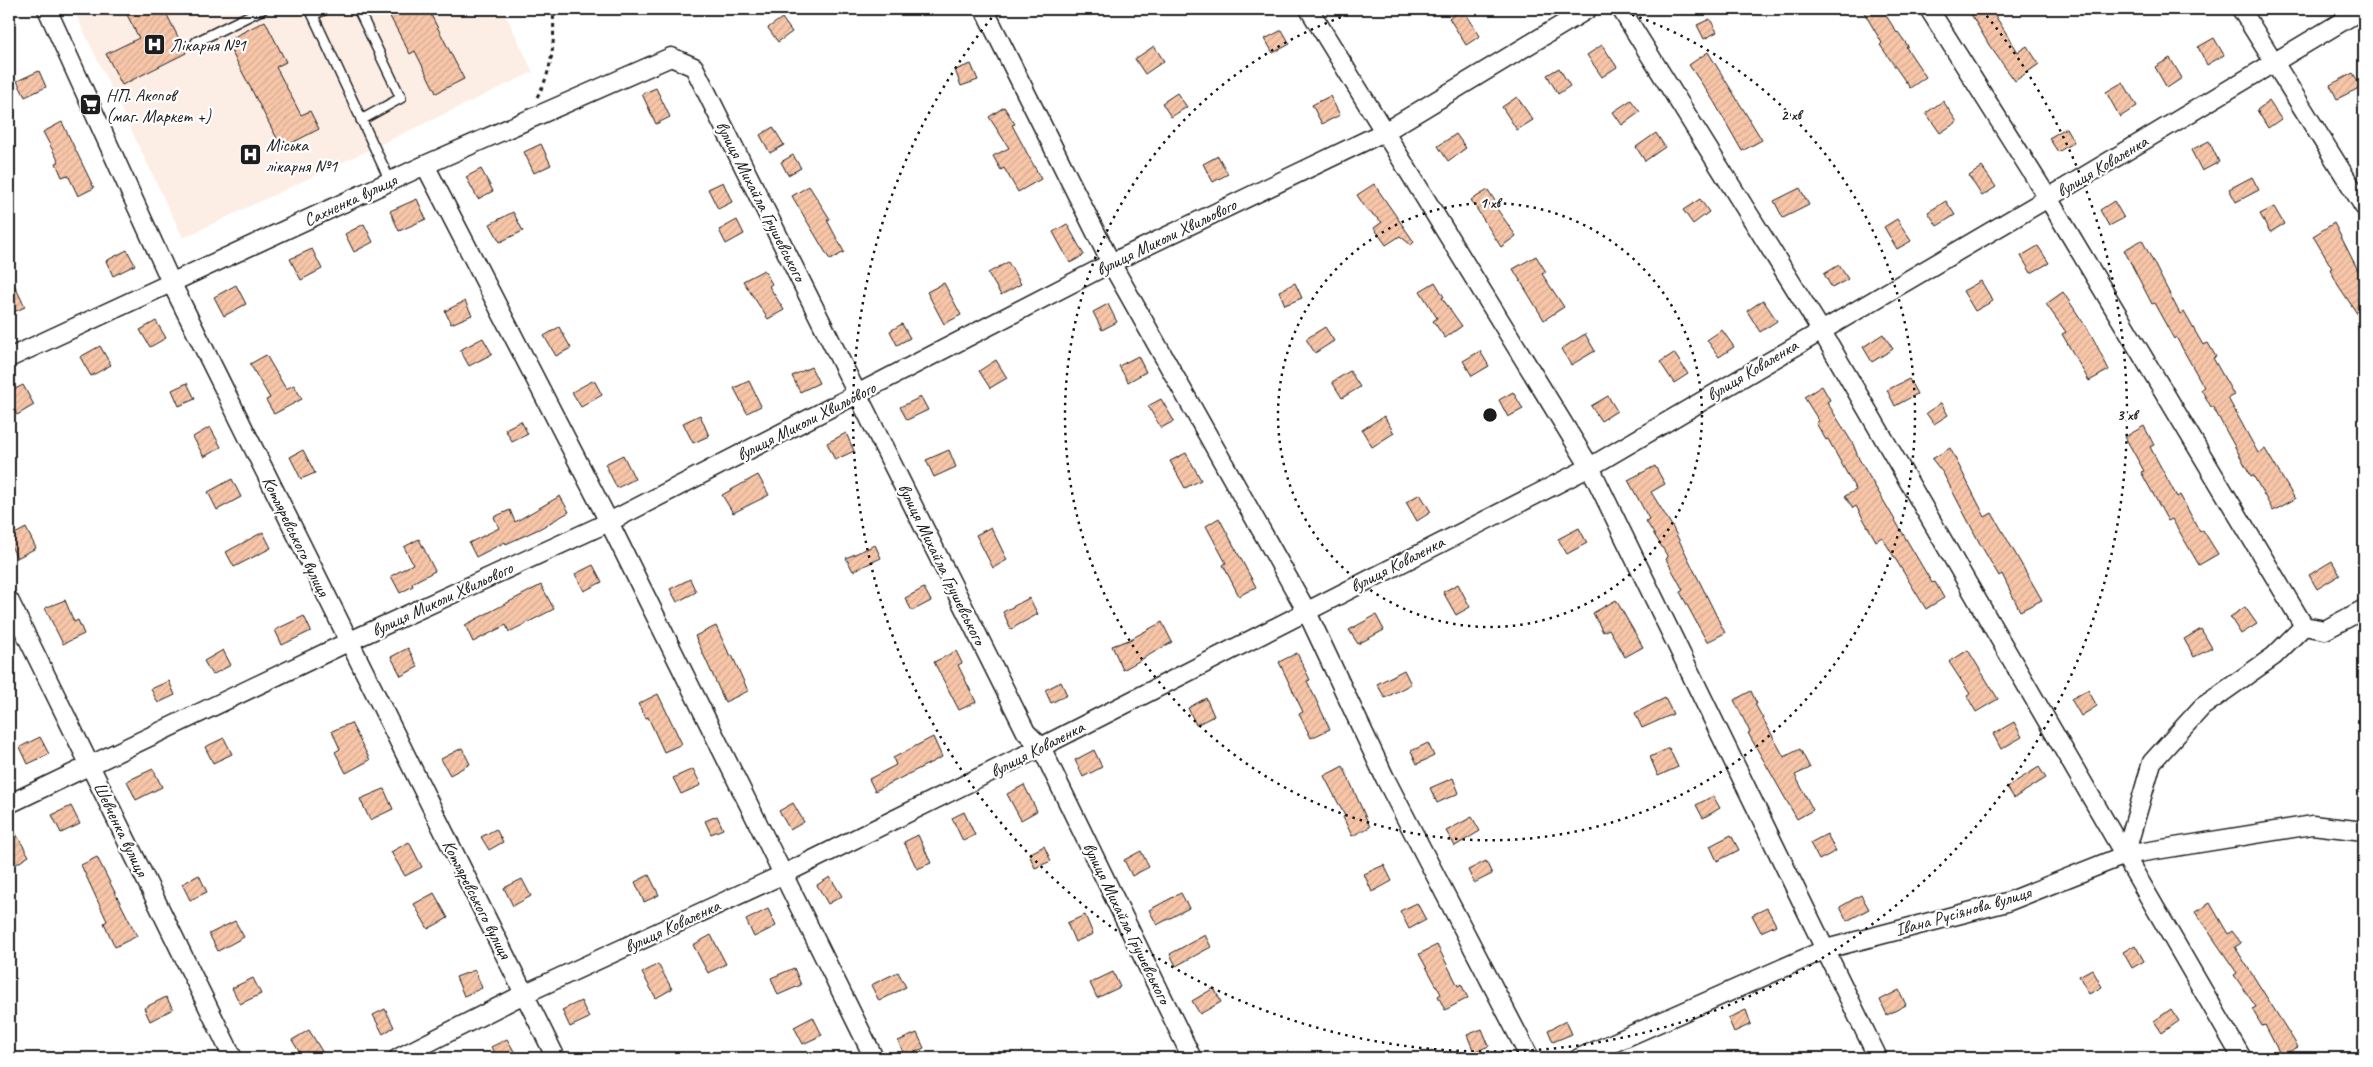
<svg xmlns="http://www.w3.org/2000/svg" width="2373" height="1067" viewBox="0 0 2373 1067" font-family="Caveat,sans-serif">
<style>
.built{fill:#fdeee5}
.building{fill:url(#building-hatch);stroke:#1c1c1c}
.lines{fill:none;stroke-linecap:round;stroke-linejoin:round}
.service-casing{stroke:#1c1c1c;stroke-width:12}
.minor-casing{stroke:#1c1c1c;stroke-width:21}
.path{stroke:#1c1c1c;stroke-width:3;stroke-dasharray:4 4;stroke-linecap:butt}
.service{stroke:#fff;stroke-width:9}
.minor{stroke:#fff;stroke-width:18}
.ring{fill:none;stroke:#1c1c1c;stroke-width:2.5;stroke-dasharray:2.5 5}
.labels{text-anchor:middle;stroke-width:4.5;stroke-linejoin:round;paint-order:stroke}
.poi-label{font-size:18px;fill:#1c1c1c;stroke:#fff;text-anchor:start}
.street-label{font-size:18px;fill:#1c1c1c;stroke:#fff}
.centre{fill:#1c1c1c;stroke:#fff;stroke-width:2.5}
.ring-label{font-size:15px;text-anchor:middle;font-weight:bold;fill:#1c1c1c;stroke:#fff;stroke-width:4.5;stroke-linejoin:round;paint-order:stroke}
</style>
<defs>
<pattern id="building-hatch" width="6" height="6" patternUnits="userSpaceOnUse" patternTransform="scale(1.25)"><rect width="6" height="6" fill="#f8c6a9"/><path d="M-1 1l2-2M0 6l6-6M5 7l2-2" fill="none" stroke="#d4aa91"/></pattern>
</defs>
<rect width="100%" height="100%" fill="#fff"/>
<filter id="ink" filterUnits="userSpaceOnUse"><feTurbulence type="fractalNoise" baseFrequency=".02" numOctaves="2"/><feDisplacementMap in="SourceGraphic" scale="10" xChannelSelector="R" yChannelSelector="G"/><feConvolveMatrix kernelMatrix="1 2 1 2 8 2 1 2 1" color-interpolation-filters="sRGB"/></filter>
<g filter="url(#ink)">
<path class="built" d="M73,9H503L533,72L183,238Z"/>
<path class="building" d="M124,9H164L186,53L122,85L106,54L139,38Z
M386,9H428L464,79L436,93L415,51L410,54Z
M1463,9L1480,36L1466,45L1449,18Z
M1862,9H1882L1897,33L1898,32L1908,46L1906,47L1926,77L1910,88L1880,45L1882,43Z
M1968,9H1991L2018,52L2027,46L2039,64L2015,81L1989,45Z
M782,18L792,32L778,42L768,28Z
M1710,19L1717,32L1704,39L1697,25Z
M265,21L286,62L276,67L301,115L310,111L319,129L282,148L226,41Z
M1282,30L1290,44L1273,53L1265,39Z
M2214,38L2224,55L2207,65L2198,47Z
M1602,45L1617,67L1602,77L1587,55Z
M1154,46L1164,61L1145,74L1135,59Z
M1708,52L1762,140L1742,151L1713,100L1689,65Z
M2170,58L2182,78L2167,88L2155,67Z
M971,64L978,80L961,86L955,70Z
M1559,68L1570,86L1558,94L1547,75Z
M39,71L46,87L25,97L17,81Z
M2353,73L2361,87L2337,99L2330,85Z
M2123,82L2137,106L2120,117L2106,92Z
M656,88L670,117L656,124L642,94Z
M1177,93L1187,107L1171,117L1162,103Z
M1330,96L1340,115L1322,124L1312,105Z
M1517,97L1533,120L1517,130L1502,107Z
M1631,100L1640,112L1622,125L1613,112Z
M1943,101L1957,122L1940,133L1926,113Z
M2269,101L2281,119L2268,128L2257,110Z
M1004,107L1015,124L1012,125L1041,179L1018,192L1004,168L1001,170L993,156L1009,148L989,117Z
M62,122L94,188L78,196L68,175L62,177L56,163L59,162L43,132Z
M773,127L784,145L770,153L760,135Z
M2066,128L2074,142L2058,152L2049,138Z
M1656,133L1665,147L1645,161L1636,147Z
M1456,134L1466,148L1448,161L1438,146Z
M2209,141L2219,162L2202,171L2191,150Z
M541,144L551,165L534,173L524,152Z
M793,155L801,168L788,175L781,162Z
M1218,156L1228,174L1213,182L1203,164Z
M1982,167L1996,187L1982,196L1969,176Z
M481,169L493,191L478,199L466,177Z
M2252,177L2259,190L2236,202L2229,189Z
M723,182L732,202L718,209L708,189Z
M1374,184L1414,242L1411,245L1400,236L1386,245L1374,228L1382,222L1367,210L1357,195Z
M809,186L830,219L827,220L844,252L830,260L792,196Z
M1800,188L1809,205L1783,218L1774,201Z
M1488,190L1497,204L1495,206L1516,236L1501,247L1471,200Z
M417,199L426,219L399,231L390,211Z
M1700,199L1709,212L1693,224L1683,210Z
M1946,201L1955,215L1937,226L1928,212Z
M2114,201L2124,218L2109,226L2100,210Z
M2274,207L2284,224L2270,232L2260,214Z
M513,212L523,231L500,242L490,224Z
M1897,219L1911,241L1897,249L1884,227Z
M737,220L744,234L726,244L719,230Z
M2334,223L2364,282V324L2338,285L2330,269L2332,268L2313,236Z
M364,224L373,242L354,252L345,234Z
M1067,224L1084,255L1070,263L1053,232Z
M2142,240L2180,314L2184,312L2203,345L2208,343L2216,357L2213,358L2234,395L2228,398L2258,453L2265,449L2295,499L2273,511L2253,475L2251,476L2213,407H2211L2201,389L2204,387L2176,337L2174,339L2154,303L2152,304L2124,250Z
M2038,246L2049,263L2031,273L2021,256Z
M312,249L322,269L301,280L290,259Z
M127,250L135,265L113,276L106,261Z
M1536,256L1546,272L1542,274L1564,307L1544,320L1513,269Z
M1008,262L1021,284L1001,295L988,273Z
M1839,265L1848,279L1832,288L1824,274Z
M764,270L772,284L769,286L784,310L768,319L743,281Z
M9,274L25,307L9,314Z
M1981,281L1993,301L1975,311L1963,291Z
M1435,282L1444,297L1442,298L1462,326L1445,338L1433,321L1437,318L1420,291Z
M944,283L961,315L944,324L927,292Z
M1295,283L1302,298L1285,305L1279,291Z
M236,285L246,304L224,316L214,297Z
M2063,292L2092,336L2109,370L2089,381L2062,334L2066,332L2046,304Z
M1763,300L1777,321L1760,332L1747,311Z
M465,301L472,315L451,324L445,311Z
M1108,304L1117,322L1102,330L1093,312Z
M156,321L166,338L150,347L140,330Z
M902,324L910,338L897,345L890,331Z
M559,327L571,348L556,356L544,336Z
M1325,327L1334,341L1315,353L1306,339Z
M1722,330L1734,347L1719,357L1707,340Z
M1585,334L1595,351L1571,365L1561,349Z
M1883,334L1893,349L1872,362L1863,347Z
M483,338L492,354L469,366L460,350Z
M100,346L111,365L91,376L80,357Z
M1480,351L1489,366L1472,376L1463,361Z
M1674,353L1688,374L1674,383L1660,362Z
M266,355L286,389L294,385L302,399L274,414L266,400L270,398L250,364Z
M1138,356L1146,372L1128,382L1119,366Z
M996,360L1007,378L990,388L979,371Z
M811,367L819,383L800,392L792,376Z
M1350,371L1360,387L1342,398L1332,382Z
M1909,379L1917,394L1895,406L1887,390Z
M594,380L602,395L581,407L572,392Z
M749,381L761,406L747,413L734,388Z
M187,383L195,399L179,406L172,390Z
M23,385L34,405L17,415L9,400V392Z
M1822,386L1830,400L1827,402L1853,444L1859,459L1932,583L1935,582L1944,598L1926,609L1882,537L1876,541L1856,506L1853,508L1845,496L1856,490L1828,439L1826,440L1816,423L1819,421L1804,397Z
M1513,392L1523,409L1508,417L1499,400Z
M1608,396L1617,411L1601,421L1591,406Z
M921,397L928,410L907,420L900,407Z
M1161,399L1174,421L1161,428L1148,406Z
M1941,403L1948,415L1934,424L1926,413Z
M700,415L709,436L693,443L683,423Z
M1384,416L1394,433L1372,447L1362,430Z
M521,421L528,434L512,442L505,429Z
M2144,426L2154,445L2150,447L2177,497L2180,495L2200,532L2203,530L2218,554L2199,565L2172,519L2168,521L2141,472L2144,471L2125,437Z
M210,427L221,447L204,457L193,437Z
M846,433L854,451L835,460L827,443Z
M1950,448L1985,517L1992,513L2042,600L2020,611L2002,574L1999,576L1979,542L1943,473L1932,459Z
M303,450L315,473L301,479L290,457Z
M949,450L956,467L934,477L926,460Z
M1186,453L1201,480L1185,488L1170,461Z
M623,455L635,479L617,488L605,464Z
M1655,466L1665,484L1651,492L1672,526L1725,633L1707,642L1680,592L1683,590L1666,559L1668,557L1646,521L1649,519L1628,480Z
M758,475L769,495L733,513L722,495Z
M232,479L241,497L217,510L208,492Z
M1420,494L1431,512L1417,521L1406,502Z
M560,496L569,512L539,529L506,544L505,542L476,557L469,543L499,528L494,517L510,510L515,522Z
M1219,518L1256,587L1239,596L1223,565L1226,563L1206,526Z
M991,527L1007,560L993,568L976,535Z
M26,528L36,548L17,558L9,542V537Z
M1579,528L1587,543L1567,554L1558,539Z
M263,532L271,548L234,567L226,552Z
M419,539L435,571L412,583L413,586L400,593L391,576L413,564L404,547Z
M875,545L881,558L853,571L846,558Z
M2332,561L2340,575L2317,589L2309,575Z
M593,565L602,582L584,591L575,574Z
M690,579L696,592L677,602L670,589Z
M1458,584L1470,607L1456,615L1443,592Z
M541,585L554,609L509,632L506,625L473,642L465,625Z
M924,588L931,601L912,611L905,598Z
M1029,598L1038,614L1011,629L1003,612Z
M65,600L74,622L78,620L84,634L63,644L45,608Z
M1616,600L1643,647L1625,657L1609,629L1603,632L1593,613Z
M2245,607L2257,624L2241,634L2230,617Z
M1376,615L1384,630L1358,644L1349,630Z
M304,616L311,631L282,645L275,630Z
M1162,622L1172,642L1123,670L1112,646L1129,640Z
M716,626L730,656L732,655L748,691L725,702L695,636Z
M2201,629L2212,648L2194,657L2184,639Z
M408,648L418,667L401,676L391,657Z
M223,650L231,665L212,675L204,661Z
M1968,650L1998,699L1976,712L1967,696L1970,694L1949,662Z
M956,651L962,663L958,665L976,702L959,710L934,662Z
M1297,653L1310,680L1307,681L1330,729L1311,738L1299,714L1303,712L1279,662Z
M1404,670L1411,684L1385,698L1377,684Z
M169,681L175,695L158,703L151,689Z
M1061,682L1067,695L1051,703L1045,690Z
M2088,690L2097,706L2081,716L2071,699Z
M1751,691L1757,704H1755L1784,757L1800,749L1810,768L1795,775L1813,810L1797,819L1748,733L1750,732L1734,700Z
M658,694L682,744L664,752L648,717L646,718L638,704Z
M1206,698L1214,716L1196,725L1188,708Z
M1665,698L1673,714L1642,728L1635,713Z
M2014,722L2022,737L2001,749L1993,734Z
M351,723L370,760L346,773L335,752L340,749L332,731Z
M40,737L49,754L28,764L20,747Z
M933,737L942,757L875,791L869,779L896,765L893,758Z
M224,738L232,754L213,763L205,747Z
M1428,743L1434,756L1417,764L1411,751Z
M462,748L470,764L450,775L441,759Z
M1669,748L1678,767L1658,776L1650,757Z
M1094,750L1102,767L1083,777L1075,760Z
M1343,766L1370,827L1352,836L1343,817L1345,816L1324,776Z
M2039,767L2046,778L2014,798L2007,787Z
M153,769L162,787L136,800L127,781Z
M693,769L701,785L681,794L673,778Z
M1453,778L1459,793L1437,803L1430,788Z
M1024,785L1037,811L1021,820L1007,794Z
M384,789L393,809L370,820L360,799Z
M1713,796L1720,808L1703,818L1696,805Z
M793,803L804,822L790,830L779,811Z
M71,806L80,824L61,833L52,815Z
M964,812L975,835L963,841L952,818Z
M717,816L723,829L711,834L705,821Z
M1472,817L1480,831L1455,846L1446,831Z
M9,822L29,856L15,865L9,855Z
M496,829L503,842L489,850L481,837Z
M1827,834L1836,851L1819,860L1810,843Z
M918,835L931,863L917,869L904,842Z
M1731,835L1739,850L1717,861L1710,846Z
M409,842L422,867L405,876L391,852Z
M1044,846L1051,861L1035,868L1029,854Z
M1141,851L1149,867L1132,876L1124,860Z
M97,857L137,936L115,947L104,923L107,921L81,865Z
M1486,861L1492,874L1474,883L1468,870Z
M1384,865L1392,881L1372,892L1364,874Z
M199,875L207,892L190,900L182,884Z
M649,875L659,895L644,902L635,882Z
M830,877L842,896L828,904L817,885Z
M522,879L531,896L513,906L504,888Z
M434,893L448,918L428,929L414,904Z
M1181,893L1189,908L1157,925L1149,910Z
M1861,895L1869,909L1847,921L1840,907Z
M1417,903L1426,920L1409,929L1400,911Z
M2210,903L2228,934L2232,931L2241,943L2235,947L2298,1047L2281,1056L2265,1025L2262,1026L2252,1009L2256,1007L2234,975L2237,973L2195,912Z
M1767,908L1776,925L1761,932L1752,915Z
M768,909L776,926L754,937L746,920Z
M1085,915L1093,934L1075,942L1067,923Z
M235,921L244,937L218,951L209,934Z
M711,935L726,964L708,973L693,945Z
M1205,935L1211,947L1176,966L1170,954Z
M1437,945L1458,986L1461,984L1468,998L1445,1010L1438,996L1441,994L1419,954Z
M2135,945L2144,961L2132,968L2123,952Z
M658,964L672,989L656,998L642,973Z
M794,968L801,985L778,995L771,978Z
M2092,969L2102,987L2089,994L2079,976Z
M475,970L482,988L464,996L456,977Z
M898,972L906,987L879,1001L871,985Z
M1113,972L1120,987L1097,998L1090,983Z
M253,978L261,994L240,1004L232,988Z
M1214,988L1221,1002L1200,1014L1192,1001Z
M1899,990L1906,1005L1887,1015L1880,1000Z
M166,997L173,1009L150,1021L144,1008Z
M581,1001L589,1018L570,1027L562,1010Z
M385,1009L394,1027L383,1034L373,1015Z
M2171,1009L2179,1021L2162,1033L2154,1021Z
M1746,1010L1751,1024L1734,1032L1728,1018Z
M813,1017L822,1035L803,1044L794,1027Z
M1566,1021L1572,1034L1553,1042L1548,1030Z
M1482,1029L1489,1046L1474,1052L1467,1035Z
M309,1030L326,1058H303L292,1040Z
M917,1033L924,1048L905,1056L898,1041Z
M507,1039L518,1058H497L491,1047Z"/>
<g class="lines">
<defs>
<path id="service" d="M310,9L390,181
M358,9L401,98L361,120
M313,15L326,9
M196,42L263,9"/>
<path id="minor" d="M47,9L171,282L556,1058
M984,9L1111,263L1306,610L1385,778L1530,1058
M1309,9L1590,467L1878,1058
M1621,9L1821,330L2242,1058
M1929,9L2048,198L2304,626L2274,656L2202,707L2152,762L2125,855
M2241,9L2364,207
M425,165L609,522L874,1058
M9,358L425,165L671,57L694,67L1026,732L1041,747L1192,1058
M9,600L233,1058
M2304,626L2325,630L2364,609
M9,804L348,642L609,522L1111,263L1386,131L1588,9
M398,1058L524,994L784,874L1041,747L1590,467L2048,198L2363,9
M1579,1058L1826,949L2007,902L2125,855L2312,825L2364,831"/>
</defs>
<use href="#service" class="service-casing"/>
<use href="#minor" class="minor-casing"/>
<path class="path" d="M537,97C553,70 555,40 553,9"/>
<use href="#service" class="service"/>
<use href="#minor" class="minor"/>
</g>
</g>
<g class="ring">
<circle cx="1490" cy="415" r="212"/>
<path d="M1618 10A425 425 0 1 1 1362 10"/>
<path d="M1982 10A637 637 0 1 1 998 10"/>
</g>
<defs>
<symbol id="hospital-square" viewBox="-11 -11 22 22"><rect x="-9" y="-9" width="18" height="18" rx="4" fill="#1c1c1c" stroke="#fff"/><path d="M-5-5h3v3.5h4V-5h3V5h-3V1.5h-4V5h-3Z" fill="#fff"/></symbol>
<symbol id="supermarket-square" viewBox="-11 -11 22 22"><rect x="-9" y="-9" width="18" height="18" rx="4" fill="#1c1c1c" stroke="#fff"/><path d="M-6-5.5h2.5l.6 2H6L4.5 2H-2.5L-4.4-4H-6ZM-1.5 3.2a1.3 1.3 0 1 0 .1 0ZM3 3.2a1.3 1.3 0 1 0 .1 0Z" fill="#fff"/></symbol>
</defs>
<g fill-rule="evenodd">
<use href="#hospital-square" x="142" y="32" width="25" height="25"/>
<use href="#supermarket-square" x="78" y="92" width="25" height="25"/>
<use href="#hospital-square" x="238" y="142" width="25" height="25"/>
</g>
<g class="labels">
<g class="poi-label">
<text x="170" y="51">Лікарня №1</text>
<text x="106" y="101">НП. Акопов<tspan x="106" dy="21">(маг. Маркет +)</tspan></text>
<text x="266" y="151">Міська<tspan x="266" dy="21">лікарня №1</tspan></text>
</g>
<g class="street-label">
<text transform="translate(2102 166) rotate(-31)" y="6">вулиця Коваленка</text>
<text transform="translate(350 200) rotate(-25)" y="6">Сахненка вулиця</text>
<text transform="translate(761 201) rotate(63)" y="6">вулиця Михайла Грушевського</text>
<text transform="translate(1166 237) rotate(-26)" y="6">вулиця Миколи Хвильового</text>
<text transform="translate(1752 370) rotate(-31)" y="6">вулиця Коваленка</text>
<text transform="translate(806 421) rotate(-27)" y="6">вулиця Миколи Хвильового</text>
<text transform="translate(296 536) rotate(64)" y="6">Котляревського вулиця</text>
<text transform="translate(942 564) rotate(64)" y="6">вулиця Михайла Грушевського</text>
<text transform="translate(1397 564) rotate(-27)" y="6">вулиця Коваленка</text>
<text transform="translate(442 599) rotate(-25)" y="6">вулиця Миколи Хвильового</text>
<text transform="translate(1037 749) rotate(-27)" y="6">вулиця Коваленка</text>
<text transform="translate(121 829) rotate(64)" y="6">Шевченка вулиця</text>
<text transform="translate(477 899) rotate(63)" y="6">Котляревського вулиця</text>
<text transform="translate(1963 911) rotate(-16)" y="6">Івана Русіянова вулиця</text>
<text transform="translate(1127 923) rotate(64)" y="6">вулиця Михайла Грушевського</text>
<text transform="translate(672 926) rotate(-25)" y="6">вулиця Коваленка</text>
</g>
</g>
<circle cx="1490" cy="415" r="8" class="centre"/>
<g class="ring-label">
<text x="1791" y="120">2 хв</text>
<text x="1490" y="208">1 хв</text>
<text x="2127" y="420">3 хв</text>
</g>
<rect width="2373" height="1067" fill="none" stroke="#fff" stroke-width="30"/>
<rect x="15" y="15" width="2343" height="1037" fill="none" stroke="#1c1c1c" stroke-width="2" filter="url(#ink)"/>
</svg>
